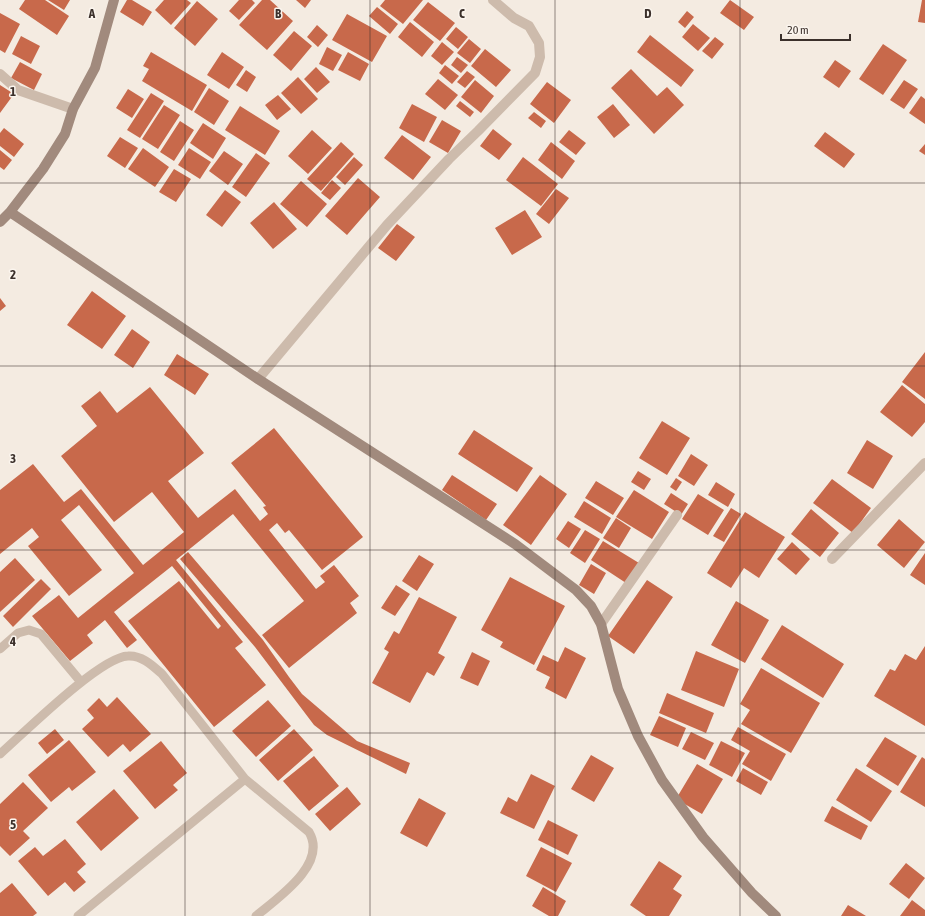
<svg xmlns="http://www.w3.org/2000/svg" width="925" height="916" viewBox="0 0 925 916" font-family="'Asap Condensed',sans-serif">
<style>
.building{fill:#c8694b}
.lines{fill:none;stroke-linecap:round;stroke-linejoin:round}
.lane{stroke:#cdbbac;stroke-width:9}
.street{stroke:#cdbbac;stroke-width:10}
.secondary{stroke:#a18a7d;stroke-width:10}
.grid{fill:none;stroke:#3b302b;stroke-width:1;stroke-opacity:0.55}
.grid-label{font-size:13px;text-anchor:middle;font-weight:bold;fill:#3b302b;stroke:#fbf5ee;stroke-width:3;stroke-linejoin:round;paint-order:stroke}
</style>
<rect width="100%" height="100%" fill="#f4ebe1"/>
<path class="building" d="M25,0H45L69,16L57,35L19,9Z
M48,0H70L64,10Z
M127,0H132L152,12L143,26L120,12Z
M164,0H187L191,3L171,25L155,10Z
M239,0H252L255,3L239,20L229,11Z
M262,0H270L293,21L267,50L239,25Z
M296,0H311L305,8Z
M385,0H423L403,24L380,6Z
M730,0L754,17L744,30L720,13Z
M922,0H925V23L918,22Z
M197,1L218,19L195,46L174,28Z
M428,2L455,23L440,41L413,20Z
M377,7L398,24L390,34L369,16Z
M687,11L694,17L685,28L678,22Z
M0,13L20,24L5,53L0,50Z
M347,14L387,36L372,62L332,40Z
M410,22L434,42L422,57L398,37Z
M693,24L710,38L698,51L682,37Z
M317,25L328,35L318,47L307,37Z
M456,27L468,37L458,49L446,39Z
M294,31L312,46L291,71L273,55Z
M650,35L694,70L681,87L637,52Z
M21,36L40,46L31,64L12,54Z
M715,37L724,44L712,59L702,51Z
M469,39L481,49L470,63L457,53Z
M442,42L454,52L442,65L431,56Z
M883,44L907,60L883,95L859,79Z
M327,47L342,55L333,71L319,64Z
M485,49L511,70L496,87L471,66Z
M151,52L207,85L192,111L142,81L149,69L143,66Z
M222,52L244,67L229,89L207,75Z
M348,52L369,64L360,81L338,70Z
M457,57L468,65L461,73L451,65Z
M835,60L851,71L839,88L823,77Z
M20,62L42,74L34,90L11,78Z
M445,65L459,76L452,84L439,73Z
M316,67L330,82L317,93L304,79Z
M631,69L657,96L667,87L684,105L654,134L611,88Z
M246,70L256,77L247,92L236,85Z
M467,71L475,77L465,88L457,82Z
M298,77L318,99L301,114L281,93Z
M438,79L458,95L445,110L425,94Z
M475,80L494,96L481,113L461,97Z
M904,80L918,89L904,109L890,100Z
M547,82L571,100L554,123L530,104Z
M0,85L14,94L0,113Z
M209,88L229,101L214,125L194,112Z
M128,89L144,99L132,118L116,108Z
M151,93L164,101L140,138L127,130Z
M278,95L291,109L277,120L265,105Z
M921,96L925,99V124L909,113Z
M460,101L474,112L470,117L456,106Z
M412,104L437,117L424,142L399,128Z
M613,104L630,125L614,138L597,117Z
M164,105L180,115L158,149L142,139Z
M240,106L280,131L265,155L225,130Z
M534,112L546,121L541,128L528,118Z
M442,120L461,131L448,153L429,142Z
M180,121L194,130L174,161L160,152Z
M203,123L226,138L213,159L190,143Z
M4,128L24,144L14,157L0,146V133Z
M493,129L512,144L499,160L480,146Z
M312,130L332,148L308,174L288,156Z
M569,130L586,143L576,155L559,142Z
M825,132L855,154L844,168L814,146Z
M402,135L431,157L413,180L384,158Z
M120,137L138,148L125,168L107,156Z
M341,142L354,154L321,191L307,179Z
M551,142L575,161L562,179L538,160Z
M925,144V155L919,151Z
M143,148L169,167L155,187L128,169Z
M189,148L211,162L200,179L178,165Z
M0,150L12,160L4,170L0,167Z
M224,151L243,164L228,185L209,171Z
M256,153L270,163L246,197L232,187Z
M354,157L363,165L345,185L336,177Z
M523,157L558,184L541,206L506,180Z
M174,169L191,179L176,202L159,192Z
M358,178L380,197L347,235L325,216Z
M332,180L341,188L330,200L321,193Z
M301,181L327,204L307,227L280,204Z
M556,189L569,198L549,224L536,214Z
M225,190L241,202L222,227L206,215Z
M274,202L297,229L273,249L250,223Z
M525,210L542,237L512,255L495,228Z
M397,224L415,237L396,261L378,248Z
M92,291L126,316L102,349L67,325Z
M0,298L6,306L0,311Z
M132,329L150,342L133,368L114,355Z
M925,352V399L902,382Z
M177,354L209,374L195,395L164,375Z
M902,385L925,404V422L912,437L880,412Z
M150,387L204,453L168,481L198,518L235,489L260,521L268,514L263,507L266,506L231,463L274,428L363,537L322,570L289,530L285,533L277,523L269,530L316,589L325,582L320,576L334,565L359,596L350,603L357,613L289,668L262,635L304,601L233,514L176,560L243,642L235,648L266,685L214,727L128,621L179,581L218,629L221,626L172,566L114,612L137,640L127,648L105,620L87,635L93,643L70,661L32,616L59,595L78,618L134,573L79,505L61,520L102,570L69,596L28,546L39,537L32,528L0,554V490L33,464L64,502L81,489L143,565L184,532L152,492L114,522L61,456L97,426L81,406L100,391L117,413Z
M662,421L690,438L667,475L639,458Z
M474,430L533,468L517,492L458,454Z
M867,440L893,456L873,489L847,473Z
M691,454L708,465L694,486L678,476Z
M638,471L651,479L644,490L631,482Z
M452,475L497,504L486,520L442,490Z
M540,475L567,494L531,545L503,525Z
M676,478L682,482L676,491L670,487Z
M832,479L871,508L853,533L813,503Z
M596,481L624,498L613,515L585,498Z
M716,482L735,494L728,507L708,495Z
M634,490L669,512L652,539L616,517Z
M671,493L688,504L681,515L664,504Z
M698,494L724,510L708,535L682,519Z
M584,501L611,518L602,534L574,517Z
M731,508L741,514L724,542L713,536Z
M811,509L839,533L820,557L791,534Z
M745,512L785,537L759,578L744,568L731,588L707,573Z
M616,518L631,528L619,548L603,538Z
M899,519L925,542L904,568L877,545Z
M568,521L581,529L569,548L556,539Z
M585,530L600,539L585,563L570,553Z
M603,541L639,563L626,583L591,560Z
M792,542L810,559L796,575L777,559Z
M188,552L263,640L289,677L302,694L357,741L410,763L406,774L327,735L314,725L255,647L180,559Z
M925,553V585L910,575Z
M419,555L434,564L417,591L402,581Z
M15,558L35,580L0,612V572Z
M591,564L606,573L594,594L579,585Z
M510,577L565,606L534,665L500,647L503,642L481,630Z
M41,579L51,589L13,627L3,616Z
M647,580L673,597L634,654L608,636Z
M396,585L410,594L395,616L381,608Z
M419,597L457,617L438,653L445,657L434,676L427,672L410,703L372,683L389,652L384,649L394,631L399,634Z
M736,601L769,620L745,663L711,645Z
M782,625L844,664L823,698L761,659Z
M925,646V726L874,696L890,669L895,671L905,654L916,660Z
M565,647L586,658L566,699L545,688L550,677L536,670L543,655L558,662Z
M696,651L739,669L724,707L681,690Z
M472,652L490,661L478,686L460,678Z
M761,668L820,703L791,753L741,724L750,710L740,704Z
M667,693L714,713L706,733L659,713Z
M117,697L151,734L130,752L123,744L108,757L82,729L94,718L87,710L99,698L107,707Z
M268,700L291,726L256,757L232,731Z
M659,716L686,728L678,747L650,735Z
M738,727L786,754L771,781L742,764L750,751L731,740Z
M55,729L64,740L47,754L38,743Z
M294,729L313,750L278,781L259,760Z
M691,732L714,743L705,760L682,749Z
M885,737L917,756L898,786L866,766Z
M69,740L96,772L72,791L69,787L51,802L28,775Z
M161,741L187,773L173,785L178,790L155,809L123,771Z
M721,741L745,753L732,777L709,765Z
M591,755L614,768L594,802L571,789Z
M314,756L339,786L309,811L283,781Z
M922,757L925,759V807L900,792Z
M697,764L723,779L702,814L676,799Z
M743,768L768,782L761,795L736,781Z
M856,768L892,791L871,822L836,800Z
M531,774L555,786L534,829L500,813L508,797L517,802Z
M23,782L48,808L23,831L30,838L10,856L0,846V804Z
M347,787L361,804L330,831L315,814Z
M114,789L139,818L101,851L76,822Z
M419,798L446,813L427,847L400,833Z
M832,806L868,826L861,840L824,821Z
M548,820L578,835L568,855L538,840Z
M65,839L86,864L77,872L86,882L74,892L65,882L48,896L18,861L35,847L43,856Z
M541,847L572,863L556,892L526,876Z
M659,861L682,876L673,889L682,895L669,916H646L630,905Z
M906,863L925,878L909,899L889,884Z
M12,883L37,913L33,916H0V893Z
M543,887L566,901L558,916H549L532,906Z
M912,900L925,910V916H900Z
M848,905L866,916H841Z"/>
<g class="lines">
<path class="lane" d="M0,649L18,633L29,630L41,634L81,682
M0,754C24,733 100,657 128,656C142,655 153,666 162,674L245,779L309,832C328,864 278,898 256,916
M78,916L245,779"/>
<path class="street" d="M0,74L18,90L73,109
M258,379L387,225L449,159L478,131L535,73L540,57L539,43L529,26L514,18L493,0
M832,559L925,463
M601,624L677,515"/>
<path class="secondary" d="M10,212L258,379L515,544L576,590L591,606L601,624L618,689L638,736L662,780L703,837L752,893L776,916
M0,222L10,212L43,169L65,134L73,109L95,68L114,0"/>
</g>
<path class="grid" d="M185,0V916M370,0V916M555,0V916M740,0V916M0,183H925M0,366H925M0,550H925M0,733H925"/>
<g class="grid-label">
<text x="92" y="18">A</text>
<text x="278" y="18">B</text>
<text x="462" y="18">C</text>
<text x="648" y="18">D</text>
<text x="13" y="96">1</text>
<text x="13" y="279">2</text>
<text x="13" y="463">3</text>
<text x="13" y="646">4</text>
<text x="13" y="829">5</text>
</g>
<path d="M781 34v6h69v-6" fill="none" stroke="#3b302b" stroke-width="2"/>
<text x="787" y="34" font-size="12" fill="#3b302b" stroke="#fbf5ee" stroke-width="3" paint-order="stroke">20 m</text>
</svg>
